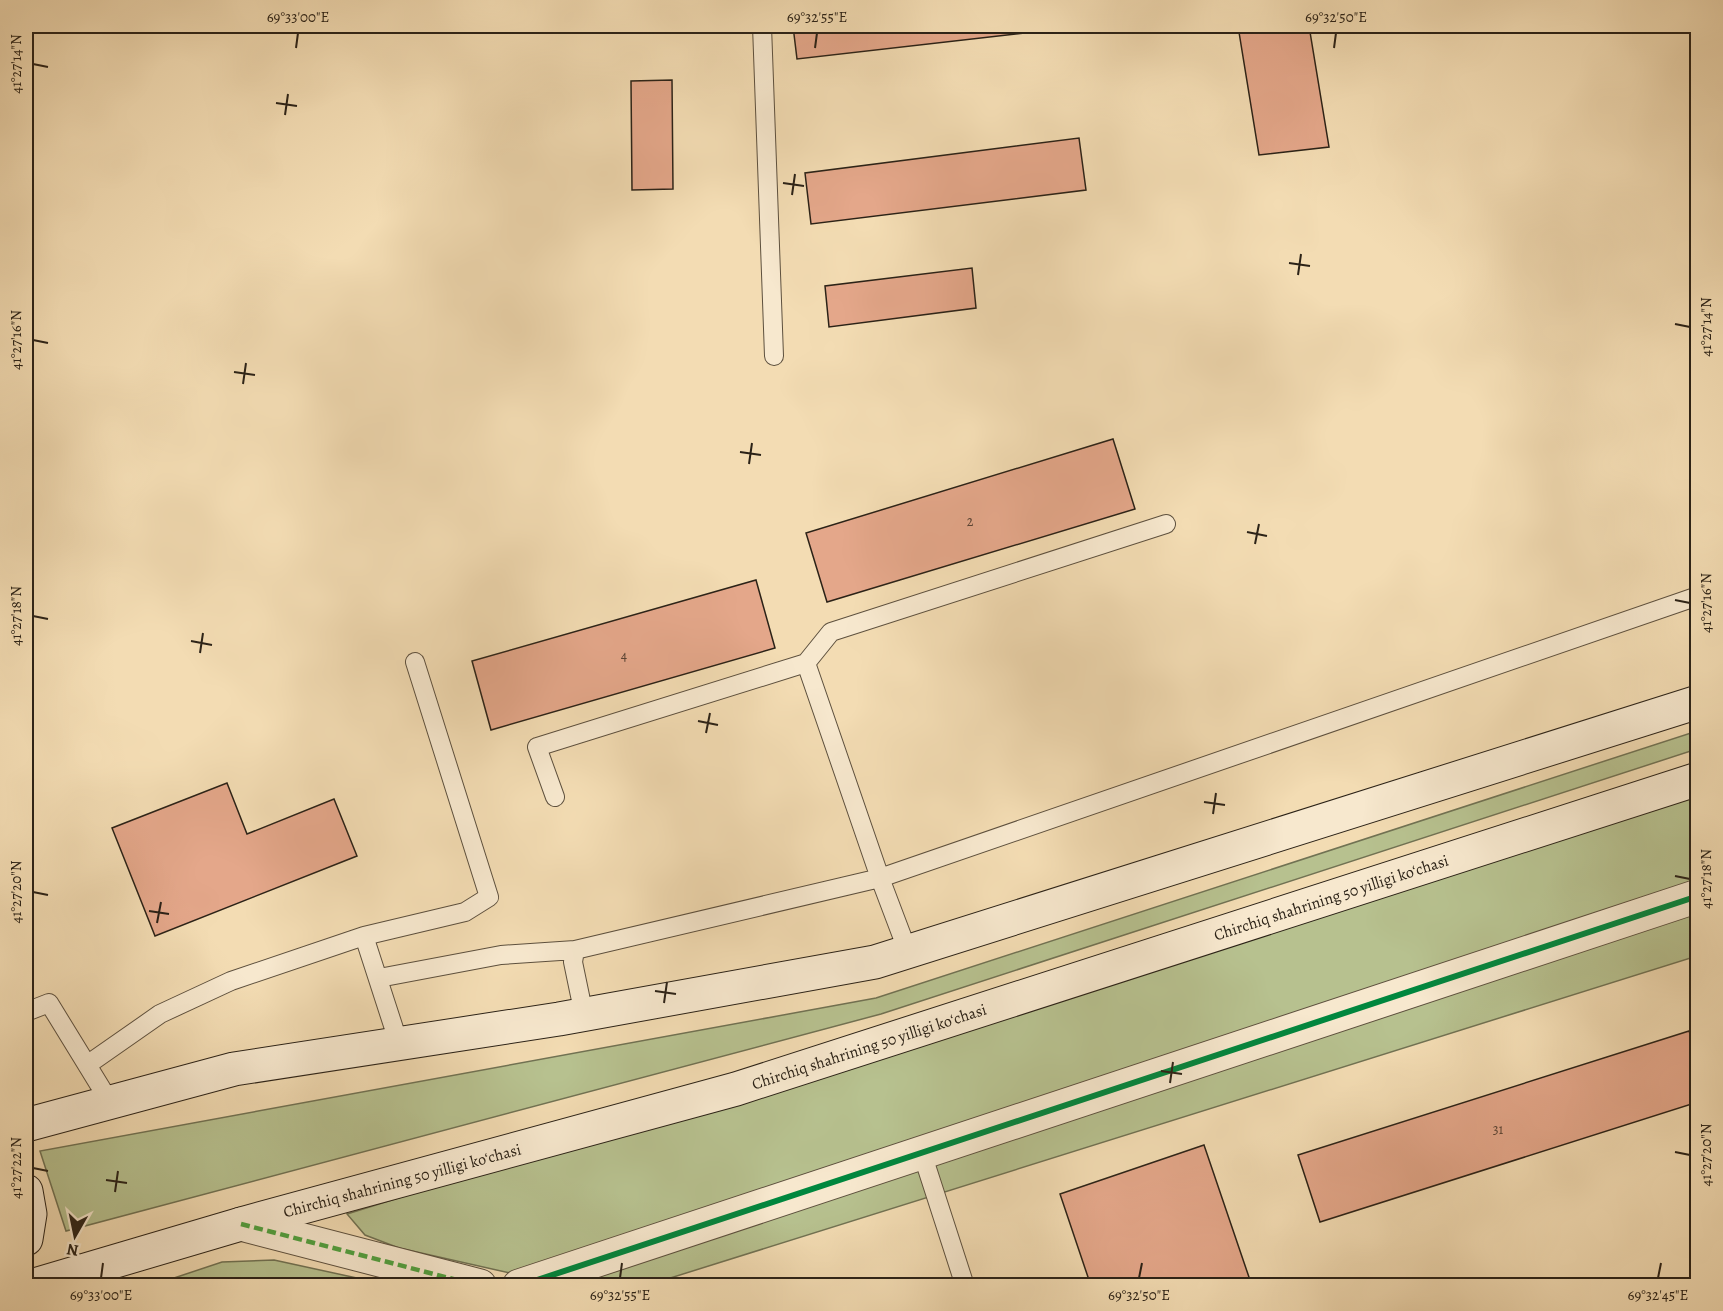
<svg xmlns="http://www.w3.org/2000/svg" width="1723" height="1311" viewBox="0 0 1723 1311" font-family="Alegreya,serif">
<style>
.green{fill:#b7c18f;stroke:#717253;stroke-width:1.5}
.building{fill:#e4a78a;stroke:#2b2217;stroke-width:1.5}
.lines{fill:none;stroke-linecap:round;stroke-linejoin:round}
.lane-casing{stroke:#5d503e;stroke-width:20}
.street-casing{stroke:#5d503e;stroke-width:35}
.secondary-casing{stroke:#2b2217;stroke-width:35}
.lane{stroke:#f7e8ce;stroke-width:18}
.street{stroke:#f7e8ce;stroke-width:33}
.secondary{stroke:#f7e8ce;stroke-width:33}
.quiet{stroke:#51a240;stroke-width:4.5;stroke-dasharray:9 4.5;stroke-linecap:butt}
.cycleway-casing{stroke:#f7e8ce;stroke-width:10}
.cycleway{stroke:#00873e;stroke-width:6}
.ticks{fill:none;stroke:#2b2217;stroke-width:2}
.labels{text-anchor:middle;stroke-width:6;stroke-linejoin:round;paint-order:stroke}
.number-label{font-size:14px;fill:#594334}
.street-label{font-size:16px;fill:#2b2217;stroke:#f7e8ce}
.neatline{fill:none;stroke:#2b2217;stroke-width:2}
.ticks-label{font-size:15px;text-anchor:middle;fill:#2b2217}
</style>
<rect width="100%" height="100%" fill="#f3dcb3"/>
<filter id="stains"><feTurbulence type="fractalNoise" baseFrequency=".00333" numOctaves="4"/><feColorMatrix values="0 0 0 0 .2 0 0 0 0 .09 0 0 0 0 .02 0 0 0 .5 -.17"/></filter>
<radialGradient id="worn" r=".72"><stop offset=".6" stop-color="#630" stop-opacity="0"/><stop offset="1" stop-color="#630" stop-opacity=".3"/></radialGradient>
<path class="green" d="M1697,731V749L881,1014L66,1231L40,1151L876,998Z
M1697,793V956L648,1285H563L399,1248L365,1235L347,1214Z
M274,1260L389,1285H153L222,1262Z"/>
<path class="building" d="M793,26H1059V29L797,59Z
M1238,26H1309L1329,147L1259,155Z
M672,80L673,189L632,190L631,81Z
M1079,138L1086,190L811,224L805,173Z
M972,268L976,308L829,327L825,286Z
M1113,439L1135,509L827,602L806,533Z
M756,580L775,648L491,730L472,661Z
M227,783L247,834L334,799L357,856L155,936L112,828Z
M1689,1031L1698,1057V1102L1320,1222L1298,1155Z
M1204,1145L1252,1286H1091L1060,1194Z"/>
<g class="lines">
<defs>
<path id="lane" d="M762,26L774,356
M555,797L537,747L806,663
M364,936L465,912L489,897L415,662
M908,952L880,878L806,663L831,632L1166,524
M379,978L501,955L575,950
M26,1012L49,1003L111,1104
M584,1015L573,962L575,950L880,878L1698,596
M87,1065L160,1014L231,981L364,936L399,1044
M922,1153L965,1286"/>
<path id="street" d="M241,1224L480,1286
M519,1286L1698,896"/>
<path id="secondary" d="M26,1125L234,1069L559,1019L875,962L1698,702
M26,1191L30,1214L26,1239
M31,1286L241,1224L736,1089L1698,779"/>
</defs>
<use href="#lane" class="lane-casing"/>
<use href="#street" class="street-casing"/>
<use href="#secondary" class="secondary-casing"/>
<use href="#lane" class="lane"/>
<use href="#street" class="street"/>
<use href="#secondary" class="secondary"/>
<path class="quiet" d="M241,1224L480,1286"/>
<defs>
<path id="cycleway" d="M519,1286L1698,896"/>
</defs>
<use href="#cycleway" class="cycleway-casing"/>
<use href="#cycleway" class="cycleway"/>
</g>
<path class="ticks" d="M296,48L298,33M815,48L817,33M1334,48L1336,33M33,64L48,67M276,103L297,106M285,115L288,94M783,183L804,186M792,195L795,174M1289,263L1310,266M1298,275L1301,254M1675,324L1690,327M33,340L48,343M234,372L255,375M243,384L246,363M740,452L761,455M749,464L752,443M1247,532L1267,536M1255,544L1259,524M1675,600L1690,603M33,616L48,619M191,641L212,645M200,653L203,633M698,721L718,725M706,733L710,713M1204,802L1225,805M1213,814L1216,793M1675,876L1690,879M33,892L48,895M149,911L169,914M157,923L161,902M655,991L676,994M664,1003L667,982M1161,1071L1182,1074M1170,1083L1173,1062M1675,1152L1690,1155M33,1168L48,1171M106,1180L127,1183M115,1192L118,1171M101,1278L103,1263M620,1278L622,1263M1139,1278L1142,1263M1658,1278L1661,1263"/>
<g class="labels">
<g class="number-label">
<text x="970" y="526">2</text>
<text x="624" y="660">4</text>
<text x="1498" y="1134">31</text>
</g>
<g class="street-label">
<text transform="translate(1331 897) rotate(-18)" y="6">Chirchiq shahrining 50 yilligi koʻchasi</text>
<text transform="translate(869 1046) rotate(-18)" y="6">Chirchiq shahrining 50 yilligi koʻchasi</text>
<text transform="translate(402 1180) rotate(-15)" y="6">Chirchiq shahrining 50 yilligi koʻchasi</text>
</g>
</g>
<rect width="1723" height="1311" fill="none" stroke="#f3dcb3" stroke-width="66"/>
<g transform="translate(75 1236) rotate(189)" stroke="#f7e8ce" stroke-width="4.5" paint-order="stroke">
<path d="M0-4.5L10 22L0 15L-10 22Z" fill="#2b2217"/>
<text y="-9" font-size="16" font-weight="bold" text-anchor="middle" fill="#2b2217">N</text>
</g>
<rect x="33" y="33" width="1657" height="1245" class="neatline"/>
<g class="ticks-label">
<text x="298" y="22">69°33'00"E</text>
<text x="817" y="22">69°32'55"E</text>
<text x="1336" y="22">69°32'50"E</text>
<text transform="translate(16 64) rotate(-90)" y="5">41°27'14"N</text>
<text transform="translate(1706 327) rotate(-90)" y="5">41°27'14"N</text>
<text transform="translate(16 340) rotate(-90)" y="5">41°27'16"N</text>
<text transform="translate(1706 603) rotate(-90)" y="5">41°27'16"N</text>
<text transform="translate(16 616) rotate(-90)" y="5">41°27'18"N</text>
<text transform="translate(1706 879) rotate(-90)" y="5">41°27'18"N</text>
<text transform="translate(16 892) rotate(-90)" y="5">41°27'20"N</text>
<text transform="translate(1706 1155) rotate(-90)" y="5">41°27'20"N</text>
<text transform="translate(16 1168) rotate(-90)" y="5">41°27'22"N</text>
<text x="101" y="1300">69°33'00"E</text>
<text x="620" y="1300">69°32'55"E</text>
<text x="1139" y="1300">69°32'50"E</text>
<text x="1658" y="1300">69°32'45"E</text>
</g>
<rect width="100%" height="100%" filter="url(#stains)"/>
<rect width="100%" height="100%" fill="url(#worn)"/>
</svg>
